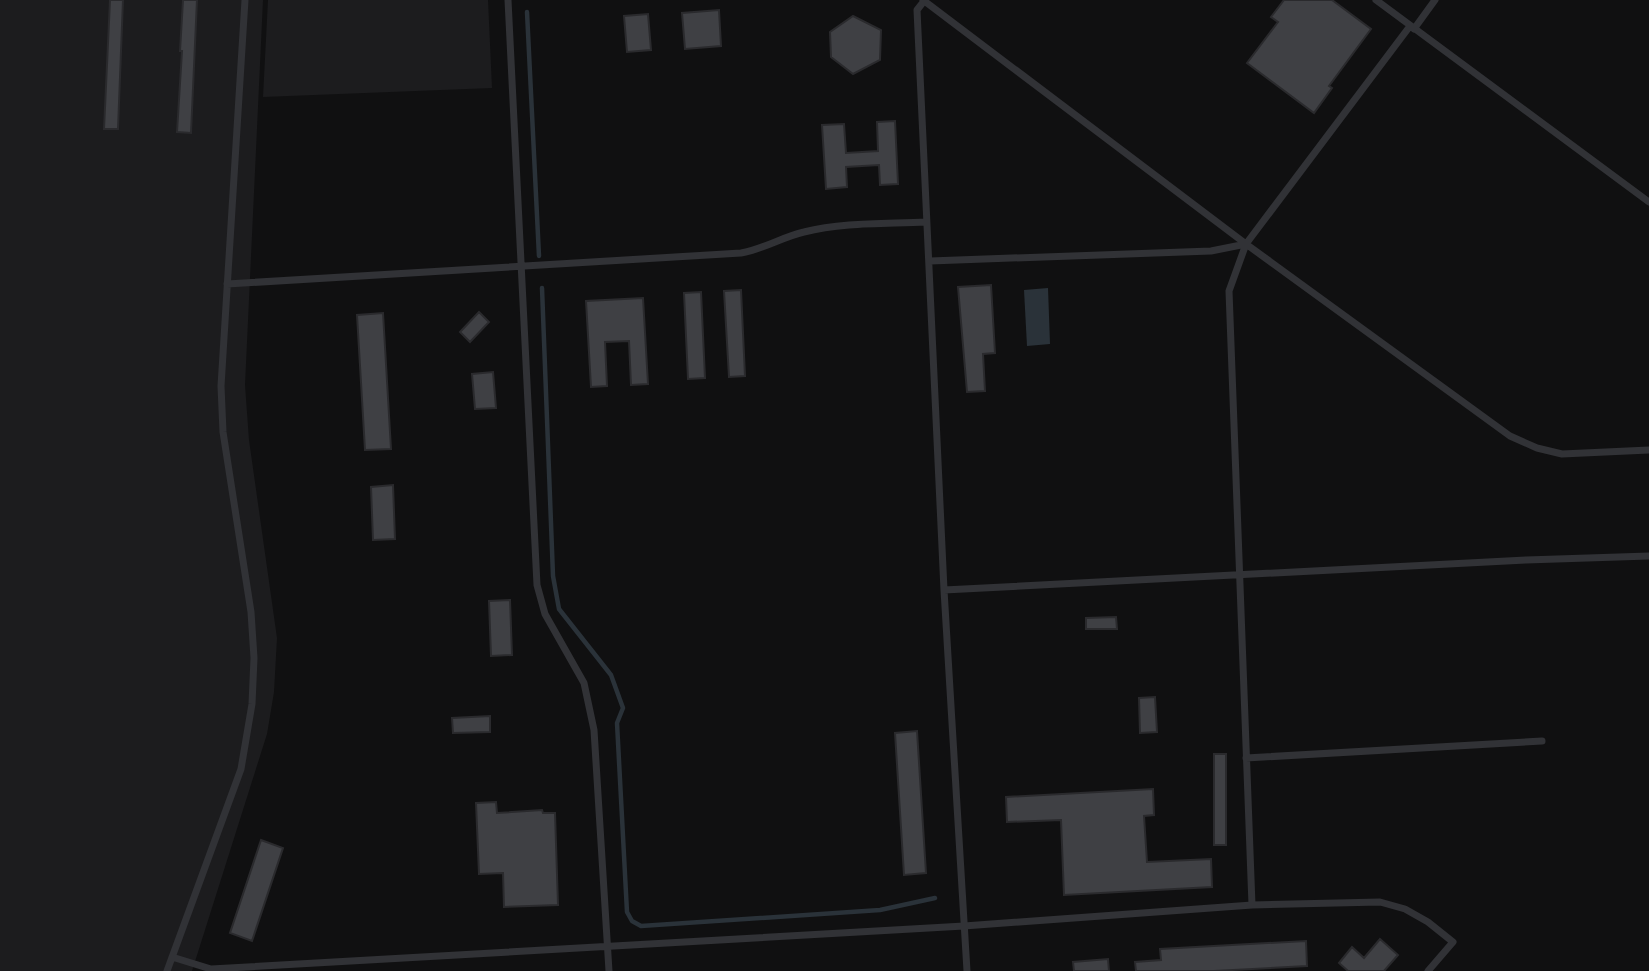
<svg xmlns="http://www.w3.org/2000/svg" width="1649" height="971" viewBox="0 0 1649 971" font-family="'DejaVu Sans',sans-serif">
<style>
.built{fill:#1c1c1e}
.water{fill:#2a3239}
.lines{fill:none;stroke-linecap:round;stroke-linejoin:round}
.stream{stroke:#2a3239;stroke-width:4.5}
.building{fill:#3f4044;stroke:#2a2a2d;stroke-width:2}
.lane{stroke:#313236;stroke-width:7}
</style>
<rect width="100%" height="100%" fill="#101011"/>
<path class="built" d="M0,0H263L245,385L249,440L277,638L274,692L267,734L192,971H0Z
M268,0H488L492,88L263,97Z"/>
<path class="water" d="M1048,288L1050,344L1027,346L1024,290Z"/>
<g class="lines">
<path class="stream" d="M527,12L539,256
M542,288L553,576L559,609L611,675L623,708L617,723L627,912L632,921L641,926L880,910L935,898"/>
</g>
<path class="building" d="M110,0H123L118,129H104Z
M183,0H197L191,133L177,132L182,51H180Z
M1284,0H1332L1371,29L1329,86L1332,88L1314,113L1247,63L1278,22L1271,17Z
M719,10L721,46L685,49L682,13Z
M648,14L651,50L627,52L624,16Z
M853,16L881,30L880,60L853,74L831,57L830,32Z
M895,121L898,184L880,185L879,165L846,167L847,187L826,189L822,125L844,124L846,153L878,151L877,122Z
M991,285L995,353L983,354L985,391L967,392L958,287Z
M741,290L745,376L729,377L724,291Z
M701,292L705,378L688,379L684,293Z
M643,298L648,384L631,385L629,341L605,342L607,386L591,387L586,301Z
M479,312L489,322L470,342L460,332Z
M383,313L391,449L365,450L357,315Z
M493,372L496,408L475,409L472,374Z
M393,485L395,539L373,540L371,487Z
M510,600L512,655L491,656L489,601Z
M1116,617L1117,629H1086V618Z
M1155,697L1157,732L1140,733L1139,698Z
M490,716V732L453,733L452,718Z
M917,731L926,873L904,875L895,733Z
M1214,754H1226V845H1214Z
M1153,789L1154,815L1144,816L1147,862L1211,859L1212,887L1064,895L1061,820L1007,822L1006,797Z
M496,802L497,813L542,810L543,813H555L558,905L504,907L503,873L479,874L476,803Z
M261,840L283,848L252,941L230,933Z
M1380,939L1398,955L1384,971H1348L1339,963L1352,947L1364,958Z
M1306,941L1307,966L1214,971H1136L1135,962L1161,960L1160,949Z
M1108,959L1109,971H1074L1073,962Z"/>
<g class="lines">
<path class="lane" d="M508,0L537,585L545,614L584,683L594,730L609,971
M923,0L1246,244L1510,436L1537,448L1562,454L1649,450
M1376,0L1649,202
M924,1L917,10L944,590L967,971
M1414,29L1435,0
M930,261L1211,251L1246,244
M227,284L741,253C764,249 782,237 804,232C843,222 886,224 926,222
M944,590L1526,560L1649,556
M1246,758L1542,741
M1252,905L1229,291L1246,244L1410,26
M172,957L211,969L964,926L1252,905L1380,902L1405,909L1428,922L1453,942L1428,971
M167,971L241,769L252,704L254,658L251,612L223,432L221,386L245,0"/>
</g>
</svg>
